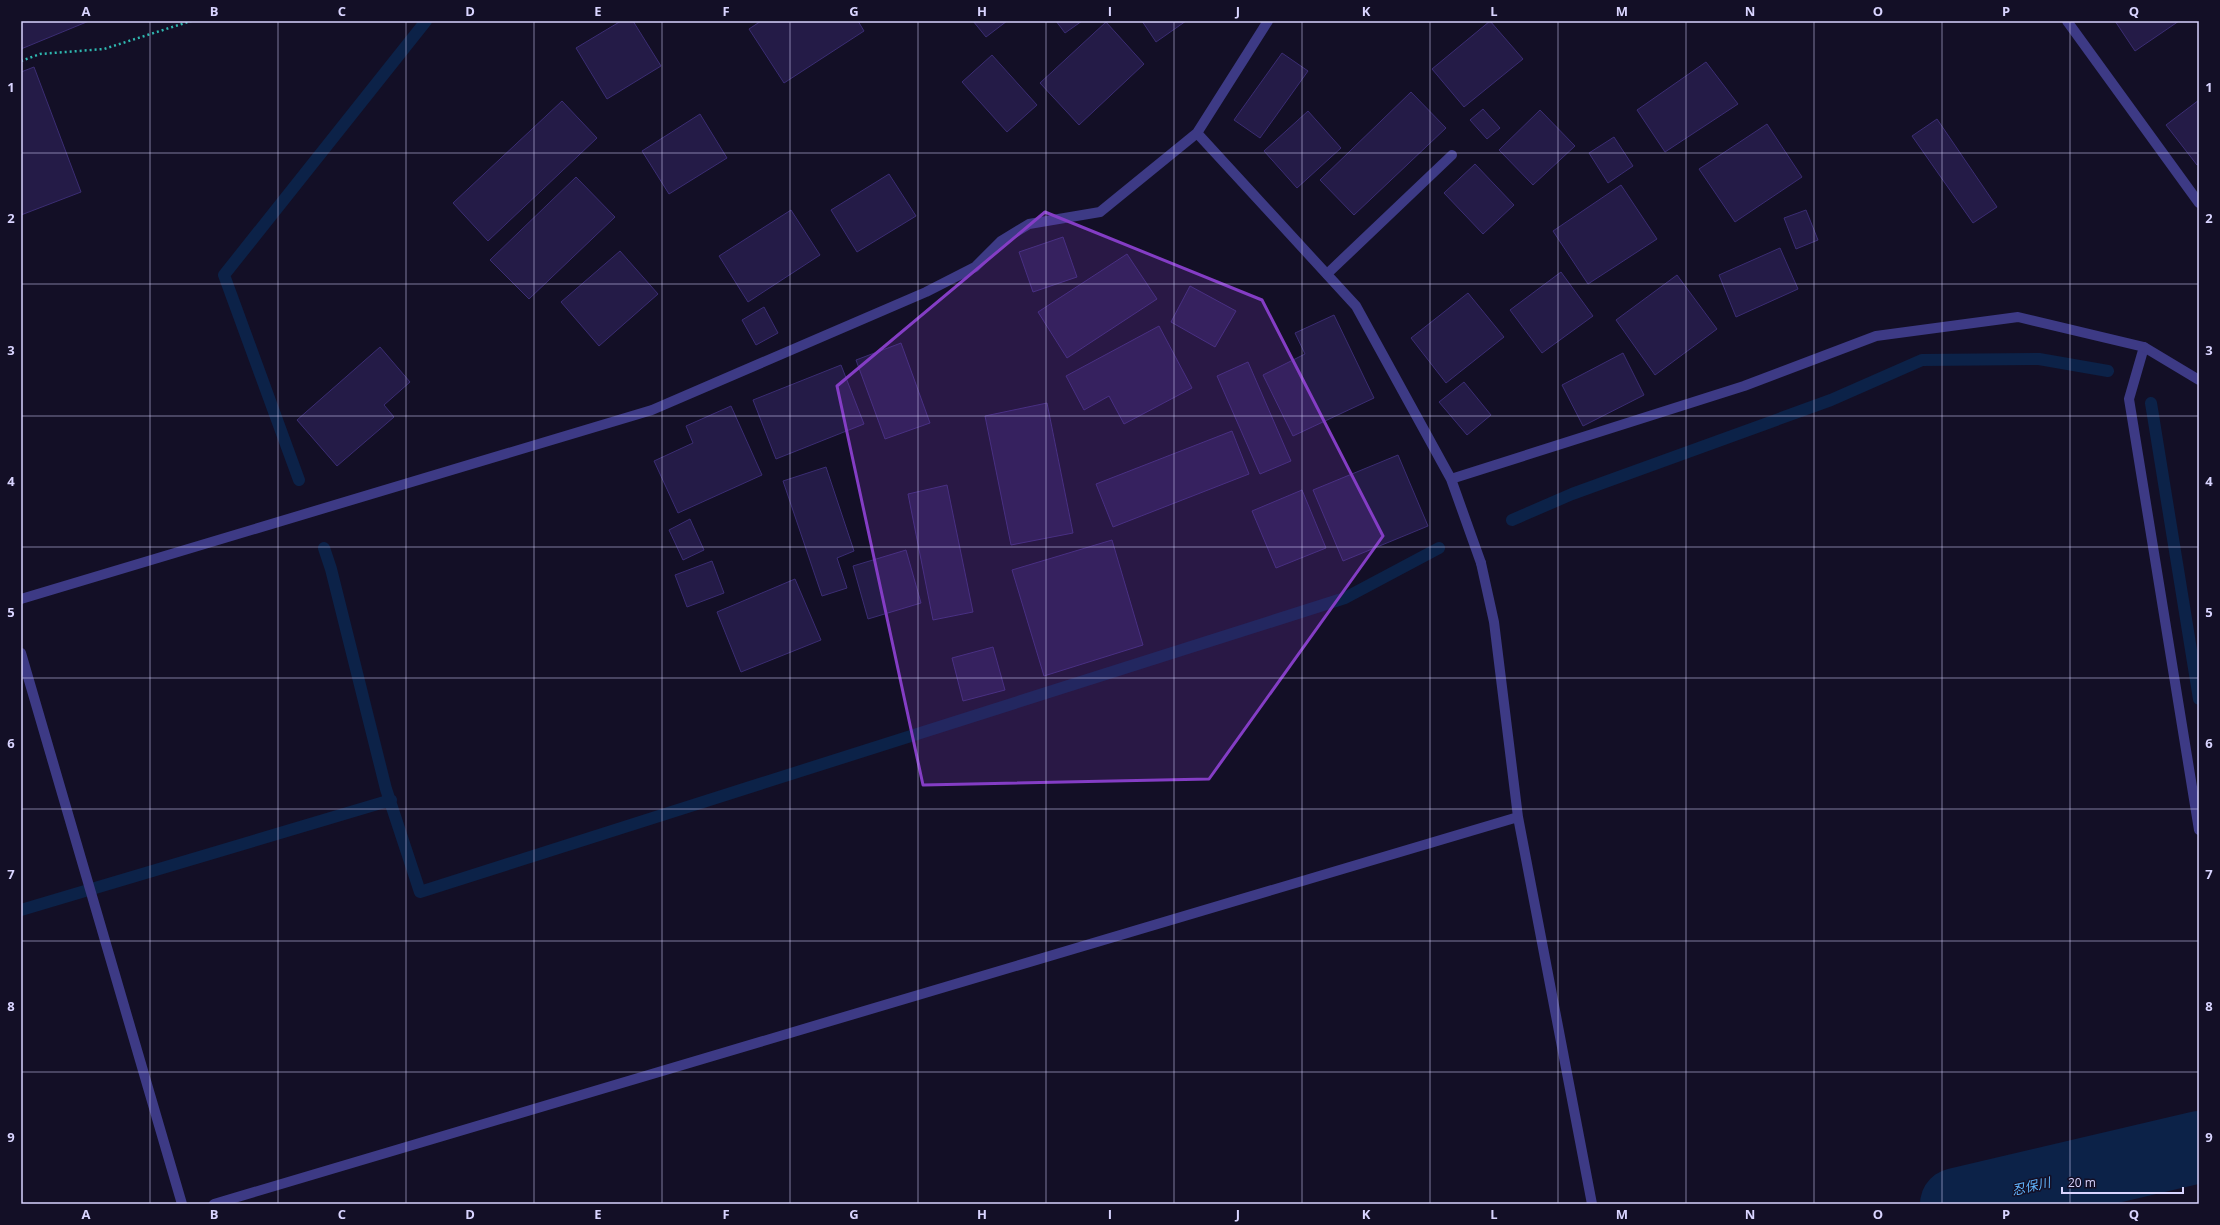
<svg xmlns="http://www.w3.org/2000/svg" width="2220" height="1225" viewBox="0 0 2220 1225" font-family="'Open Sans','Noto Sans JP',sans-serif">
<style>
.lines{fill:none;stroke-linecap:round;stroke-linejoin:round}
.stream{stroke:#0c2248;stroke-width:12}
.river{stroke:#0c2248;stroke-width:72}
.building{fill:#241b47;stroke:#3b2d73}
.path{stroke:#2fb8b0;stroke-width:2.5;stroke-dasharray:2 3;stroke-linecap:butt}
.service{stroke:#3d3a85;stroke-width:10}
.minor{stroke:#3d3a85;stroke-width:10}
.tertiary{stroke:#3d3a85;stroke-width:10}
.marked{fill:#843dc5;fill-opacity:0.2;stroke:#843dc5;stroke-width:3;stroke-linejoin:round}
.grid{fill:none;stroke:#d9d4ff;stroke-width:1;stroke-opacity:0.55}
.labels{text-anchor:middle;stroke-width:3;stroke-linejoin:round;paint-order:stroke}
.water-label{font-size:13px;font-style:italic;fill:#62b6ff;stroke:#130f26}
.neatline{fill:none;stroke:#d9d4ff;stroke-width:1.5}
.grid-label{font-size:13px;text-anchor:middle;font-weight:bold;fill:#d9d4ff}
</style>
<rect width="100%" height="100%" fill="#130f26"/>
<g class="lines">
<path class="stream" d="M2151,403L2199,699
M299,480L224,275L426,21
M1512,520L1572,494L1831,400L1922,360L2039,359L2108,371
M324,548L331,569L386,789L420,892L1345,598L1439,548
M21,910L391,800"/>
<path class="river" d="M1956,1204L2199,1147"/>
</g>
<path class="building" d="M21,21H89L21,49Z
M621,21H633L661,66L607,99L576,48Z
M761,21H858L864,31L784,83L749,29Z
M973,21H1007L986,37Z
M1056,21H1082L1065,33Z
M1142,21H1186L1156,42Z
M1490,21L1523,59L1464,107L1432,69Z
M2115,21H2179L2135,51Z
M1106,22L1144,64L1079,125L1040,83Z
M1282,53L1308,71L1260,138L1234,120Z
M992,55L1037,105L1007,132L962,82Z
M1706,62L1738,104L1665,152L1637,110Z
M34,67L81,192L21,215V72Z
M1411,92L1446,128L1354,215L1320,180Z
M2199,100V164L2197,165L2166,125Z
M562,101L597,138L488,241L453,203Z
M1483,109L1500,128L1487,139L1470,120Z
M1540,110L1575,146L1533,185L1499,150Z
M1308,111L1341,148L1297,188L1264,151Z
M700,114L727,158L669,194L642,151Z
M1937,119L1997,207L1973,223L1912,136Z
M1767,124L1802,177L1735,222L1699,169Z
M1614,137L1633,166L1608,183L1589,153Z
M1475,164L1514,205L1483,234L1444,193Z
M889,174L916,216L857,252L831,210Z
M576,177L615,217L529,299L490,260Z
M1621,185L1657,239L1588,284L1553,231Z
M791,210L820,255L748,302L719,256Z
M1806,210L1818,240L1796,249L1784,218Z
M1063,237L1077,277L1033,292L1019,252Z
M1780,248L1798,289L1736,317L1719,275Z
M620,251L658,294L599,346L561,302Z
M1127,254L1157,299L1067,358L1038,312Z
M1561,272L1593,316L1542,353L1510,310Z
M1677,275L1717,329L1655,375L1616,320Z
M1190,286L1236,311L1215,347L1171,322Z
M1468,293L1504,337L1446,383L1411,338Z
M764,307L778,333L756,345L742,320Z
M1334,315L1374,398L1293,436L1263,375L1305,354L1295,333Z
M1159,326L1192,388L1124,424L1109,396L1084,410L1066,376Z
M901,343L930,423L885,439L856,360Z
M380,347L410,382L384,405L394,417L337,466L297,420Z
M1623,353L1644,395L1583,426L1562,385Z
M1248,362L1291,461L1260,474L1217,376Z
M841,365L864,424L776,459L753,400Z
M1464,382L1491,415L1467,435L1439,402Z
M1047,403L1073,533L1011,545L985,416Z
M731,406L762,475L678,513L654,461L693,443L686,426Z
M1232,431L1249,474L1113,527L1096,484Z
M1398,455L1428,526L1343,561L1313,490Z
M826,467L854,551L837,558L847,588L822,596L783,481Z
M947,485L973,612L933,620L908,494Z
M1302,490L1326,548L1276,568L1252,511Z
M690,519L704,550L683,560L669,530Z
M1112,540L1143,645L1044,676L1012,570Z
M906,550L921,603L868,619L853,566Z
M712,561L724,593L687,607L675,575Z
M795,579L821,640L741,672L717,612Z
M993,647L1005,690L963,701L952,658Z"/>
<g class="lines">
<path class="path" d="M21,61L40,54L104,49L191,21"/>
<path class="service" d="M2067,21L2199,203
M1327,274L1452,155
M2144,347L2129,399L2199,830"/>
<path class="minor" d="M1197,133L1356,306L1451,479L1481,563
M1451,479L1744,386L1876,336L2018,317L2144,347L2199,380
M21,599L652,410L926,292L975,267L1001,241L1029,224L1100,212L1197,133L1268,21
M21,653L182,1204"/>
<path class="tertiary" d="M1481,563L1494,622L1518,817L1592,1204
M214,1204L1518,817"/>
</g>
<path class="marked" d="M1045,212L1262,300L1383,536L1209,779L923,785L837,386Z"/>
<path class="grid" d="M150,21V1204M278,21V1204M406,21V1204M534,21V1204M662,21V1204M790,21V1204M918,21V1204M1046,21V1204M1174,21V1204M1302,21V1204M1430,21V1204M1558,21V1204M1686,21V1204M1814,21V1204M1942,21V1204M2070,21V1204M21,153H2199M21,284H2199M21,416H2199M21,547H2199M21,678H2199M21,809H2199M21,941H2199M21,1072H2199"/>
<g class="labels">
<g class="water-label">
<text transform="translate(2031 1186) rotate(-13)" y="5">忍保川</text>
</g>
</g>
<rect width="2220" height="1225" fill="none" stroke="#130f26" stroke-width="44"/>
<path d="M2062 1187v6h121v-6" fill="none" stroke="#d9d4ff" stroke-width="2"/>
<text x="2068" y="1187" font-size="12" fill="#d9d4ff" stroke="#130f26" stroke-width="3" paint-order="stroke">20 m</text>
<rect x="22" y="22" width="2176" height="1181" class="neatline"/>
<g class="grid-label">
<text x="86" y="16">A</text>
<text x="214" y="16">B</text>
<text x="342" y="16">C</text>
<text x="470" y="16">D</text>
<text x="598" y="16">E</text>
<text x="726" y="16">F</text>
<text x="854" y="16">G</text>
<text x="982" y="16">H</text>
<text x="1110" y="16">I</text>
<text x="1238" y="16">J</text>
<text x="1366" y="16">K</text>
<text x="1494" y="16">L</text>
<text x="1622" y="16">M</text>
<text x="1750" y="16">N</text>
<text x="1878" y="16">O</text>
<text x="2006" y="16">P</text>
<text x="2134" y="16">Q</text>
<text x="11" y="92">1</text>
<text x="2209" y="92">1</text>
<text x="11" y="223">2</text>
<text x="2209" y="223">2</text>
<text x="11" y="355">3</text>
<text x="2209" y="355">3</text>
<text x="11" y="486">4</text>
<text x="2209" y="486">4</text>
<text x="11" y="617">5</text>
<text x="2209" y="617">5</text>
<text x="11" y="748">6</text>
<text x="2209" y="748">6</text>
<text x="11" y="879">7</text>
<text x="2209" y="879">7</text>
<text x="11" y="1011">8</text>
<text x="2209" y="1011">8</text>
<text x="11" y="1142">9</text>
<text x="2209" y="1142">9</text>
<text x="86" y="1219">A</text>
<text x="214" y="1219">B</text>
<text x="342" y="1219">C</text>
<text x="470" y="1219">D</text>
<text x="598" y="1219">E</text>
<text x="726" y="1219">F</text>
<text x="854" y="1219">G</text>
<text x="982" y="1219">H</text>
<text x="1110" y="1219">I</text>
<text x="1238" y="1219">J</text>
<text x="1366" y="1219">K</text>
<text x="1494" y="1219">L</text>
<text x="1622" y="1219">M</text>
<text x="1750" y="1219">N</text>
<text x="1878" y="1219">O</text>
<text x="2006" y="1219">P</text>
<text x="2134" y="1219">Q</text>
</g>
</svg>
